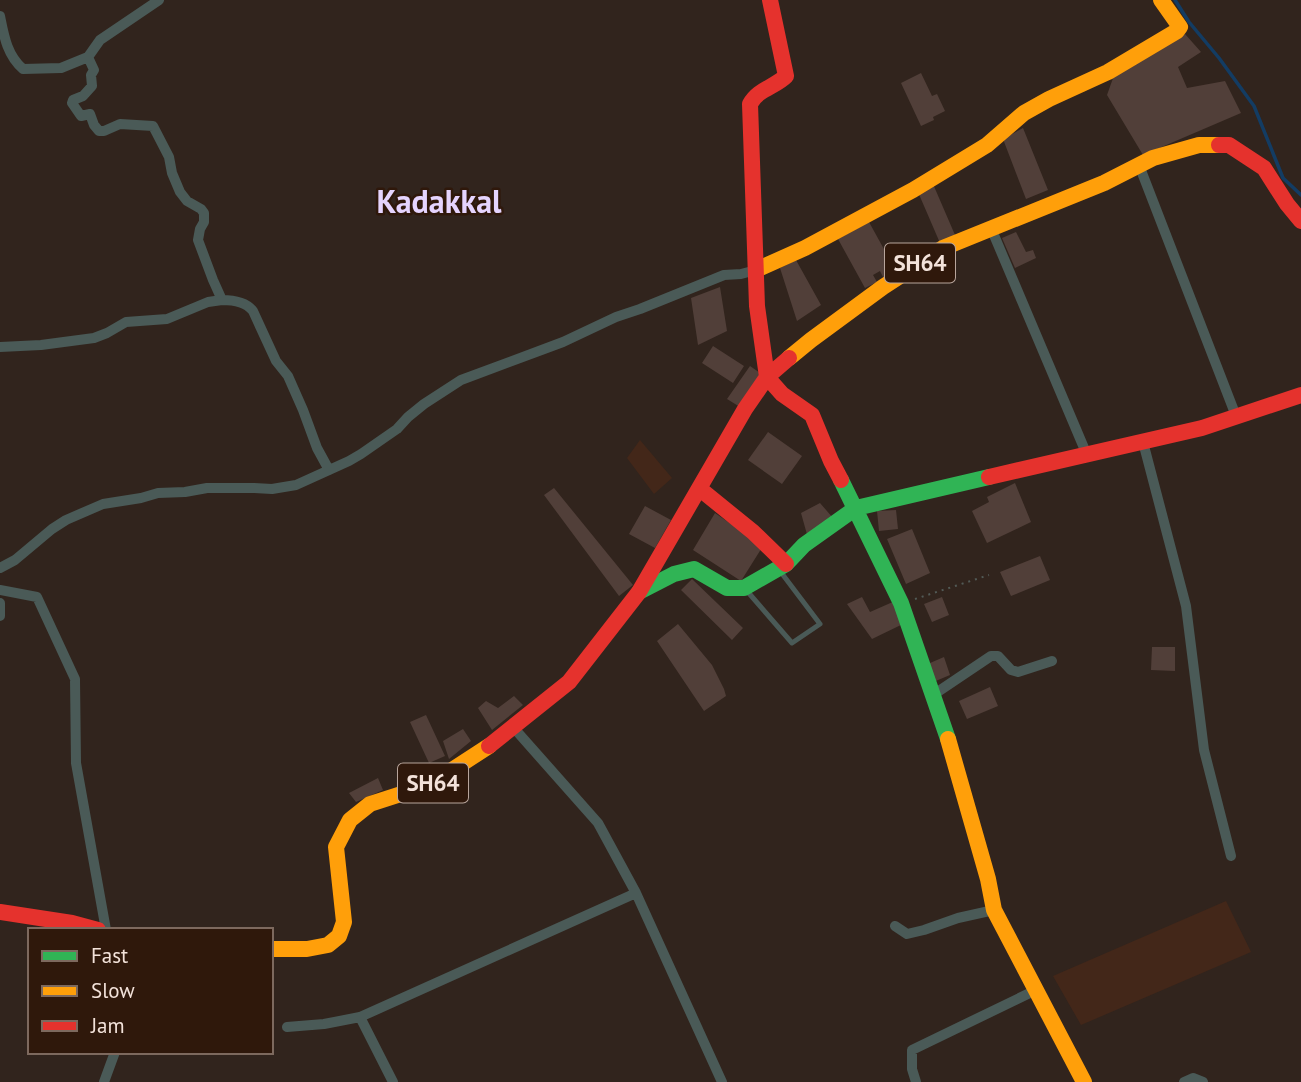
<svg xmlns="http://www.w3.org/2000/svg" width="1301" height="1082" viewBox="0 0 1301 1082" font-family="'PT Sans',sans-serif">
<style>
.built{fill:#432719}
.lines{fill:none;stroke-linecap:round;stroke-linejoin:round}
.stream{stroke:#133c63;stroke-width:3.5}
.building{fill:#513f39}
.path{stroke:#525a56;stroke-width:2;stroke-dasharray:2 5;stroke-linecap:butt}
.lane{stroke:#4a5a57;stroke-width:5}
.street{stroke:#4a5a57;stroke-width:10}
.fast{stroke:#30b455;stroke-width:16}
.slow{stroke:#ff9f0a;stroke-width:16}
.jam{stroke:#e5322d;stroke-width:16}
.labels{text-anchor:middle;stroke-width:5;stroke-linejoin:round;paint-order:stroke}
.shield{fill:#2f180b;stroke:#b8a59c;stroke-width:2}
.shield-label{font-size:23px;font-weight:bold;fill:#f3e2da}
.district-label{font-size:32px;font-weight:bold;fill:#e5d4fe;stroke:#2f180b}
</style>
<rect width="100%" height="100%" fill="#31241d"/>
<path class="built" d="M640,440L672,478L654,494L627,458Z
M1226,901L1251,952L1081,1025L1053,976Z"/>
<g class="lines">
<path class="stream" d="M1175,0L1189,22L1219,58L1254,106L1283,178L1301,195"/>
</g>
<path class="building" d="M1185,34L1201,52L1178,67L1187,88L1225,81L1241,113L1143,155L1107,95L1117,67Z
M921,73L932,96L937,94L945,111L933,117L934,120L921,126L901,83Z
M1023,128L1048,190L1026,199L1003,139Z
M933,184L955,235L940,243L918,192Z
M869,222L896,271L884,279L880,271L873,275L877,282L865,288L838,239Z
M1016,232L1026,252L1033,250L1036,258L1015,268L1002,238Z
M796,260L821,305L797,321L780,268Z
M720,287L727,331L698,345L691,298Z
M713,346L744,366L733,383L702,363Z
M750,366L763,375L740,407L727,399Z
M768,432L802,456L782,484L748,460Z
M1015,483L1031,522L987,543L972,511L989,502L987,497Z
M554,488L633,585L619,596L544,495Z
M820,503L833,518L808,538L801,513Z
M645,506L671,520L655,548L629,534Z
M896,510L898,529L879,531L877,511Z
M715,513L763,546L741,581L693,550Z
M912,529L930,573L906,584L887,539Z
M1040,556L1050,580L1011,596L1000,572Z
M692,579L743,628L732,640L681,590Z
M862,597L870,612L895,601L905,623L872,639L847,604Z
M942,597L949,615L932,622L924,604Z
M678,624L712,665L724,689L726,696L704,711L657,641Z
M1152,647H1175V671L1151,670Z
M944,657L950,675L931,683L923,666Z
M990,687L998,706L967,719L959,701Z
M514,696L523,705L492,730L478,708L486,701L498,708Z
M426,715L445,756L429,763L410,722Z
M463,729L471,741L449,759L443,741Z
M378,778L383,790L356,802L349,793Z"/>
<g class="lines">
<path class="path" d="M915,599L989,575"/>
<path class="lane" d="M747,591L792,643L820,624L780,571"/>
<path class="street" d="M0,16C4,36 7,55 23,69L61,68L88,57L94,70L91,75L92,86L83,96L73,100L72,103L81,116L90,114L94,125L99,131H104L120,124L153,126L169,157L172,173L180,192L187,201L201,209L204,213V222L200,229L198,240L213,280L222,300C234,300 246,302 253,311L276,361L288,376L303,410L317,448L329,470
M88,57L100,40L159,0
M1139,165L1236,416
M991,228L1087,455
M0,347L41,345L94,338L107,333L126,322L167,319L208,302L222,300
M1143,442L1186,606L1204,750L1231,856
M0,568L15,560L52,529L66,520L103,504L141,498L158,493L185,492L207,488H254L272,489L296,485L349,461L361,454L397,429L408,417L424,404L461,380L563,342L616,317L640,309L724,275L741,274L756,270
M0,590L37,597L75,679L76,763L106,930
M0,603V616
M933,695L991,656H998L1011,670L1018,672L1052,661
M513,727L598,823L636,893L722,1082
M895,926L907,934L924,930L958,918L994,910
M360,1017L393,1082
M287,1027L324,1024L360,1017L636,893
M104,1082L115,1052
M916,1082L912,1069V1050L1036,990
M1184,1082L1193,1078L1203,1082"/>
<path class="fast" d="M841,480L901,603L948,739
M639,592L674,574L694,569L727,588H744L786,564L804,545L856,508L989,477"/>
<path class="slow" d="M756,270L805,248L913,190L987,145L1024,113L1049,99L1108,72L1177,31L1180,27L1161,0
M789,358L811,340L883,287L943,248L1104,183L1153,158L1199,145H1219
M948,739L988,879L994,910L1084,1082
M271,949H307L328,945L339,936L344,922L336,847L350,820L370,804L429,785L489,746"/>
<path class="jam" d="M770,0L786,76C775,87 758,89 750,104L757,306L767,377L782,394L812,415L831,461L841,480
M1219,145H1229L1264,168L1287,204L1301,221
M989,477L1202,428L1301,395
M700,489L753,532L786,564
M489,746L569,682L639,592L745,409L767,377L789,358
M0,912L72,923L98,930"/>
</g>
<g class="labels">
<g class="shield">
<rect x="885" y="243.5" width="70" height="39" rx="5"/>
<rect x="398" y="763.5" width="70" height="39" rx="5"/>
</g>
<g class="shield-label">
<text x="920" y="271">SH64</text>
<text x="433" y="791">SH64</text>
</g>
<g class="district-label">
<text x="439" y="213">Kadakkal</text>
</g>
</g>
<rect x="28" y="928" width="245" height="126" fill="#2f180b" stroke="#7d695e" stroke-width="2"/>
<rect x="42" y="951" width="35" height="10" fill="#30b455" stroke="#7d695e" stroke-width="2"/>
<text x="91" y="963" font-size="21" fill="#f3e2da">Fast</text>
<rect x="42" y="986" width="35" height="10" fill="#ff9f0a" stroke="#7d695e" stroke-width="2"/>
<text x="91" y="998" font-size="21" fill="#f3e2da">Slow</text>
<rect x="42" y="1021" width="35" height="10" fill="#e5322d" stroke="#7d695e" stroke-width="2"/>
<text x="91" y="1033" font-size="21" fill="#f3e2da">Jam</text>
</svg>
